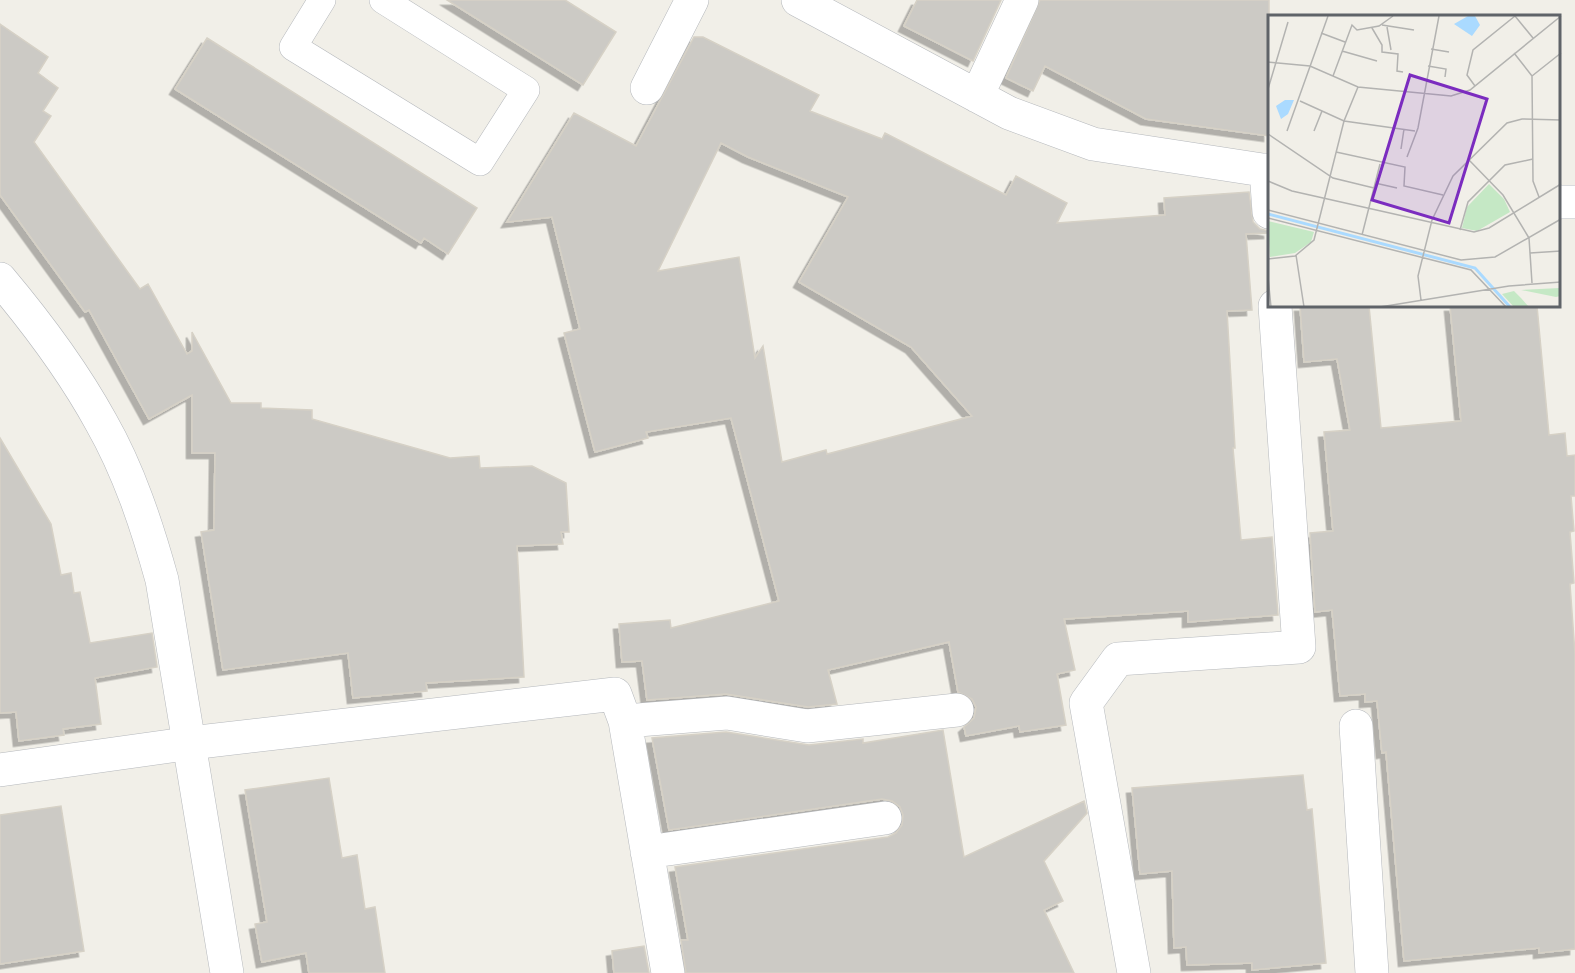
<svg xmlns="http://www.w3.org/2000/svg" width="1575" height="973" viewBox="0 0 1575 973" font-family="'Sofia Sans Condensed',sans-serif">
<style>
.building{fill:#cccac5;stroke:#d6d1c6;stroke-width:1.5;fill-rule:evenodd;filter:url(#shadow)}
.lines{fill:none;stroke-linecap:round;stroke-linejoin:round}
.service-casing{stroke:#b5b8bc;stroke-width:28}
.minor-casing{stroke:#b5b8bc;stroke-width:34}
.tertiary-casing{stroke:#b5b8bc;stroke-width:34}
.service{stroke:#fff;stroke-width:27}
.minor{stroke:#fff;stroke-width:33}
.tertiary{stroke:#fff;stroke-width:33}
.inset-river{fill:none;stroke:#aadaff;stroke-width:3}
.inset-road{fill:none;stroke:#b3b3b1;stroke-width:1.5}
.view{fill:#7b2cbf;fill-opacity:0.15;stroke:#7b2cbf;stroke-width:3}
.inset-edge{fill:none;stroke:#5f6368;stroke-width:3}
</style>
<defs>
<filter id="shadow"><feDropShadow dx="-5.5" dy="5.5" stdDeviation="0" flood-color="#0004"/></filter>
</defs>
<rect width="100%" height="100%" fill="#f1efe8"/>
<path class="building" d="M447,0H565L616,32L583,85Z
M917,0H1001L973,61L904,26Z
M1040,0H1269V136L1146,119L1045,66L1033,91L1006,78Z
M0,24L48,57L38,73L58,88L43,111L51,116L34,142L140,289L148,284L187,354L192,351V332L231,403H261V408L312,410V419L450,458L479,456L480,468L532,466L566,483L569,532H561L563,544L517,546L524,677L426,683L427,691L353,698L348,653L223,670L201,532L214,530L215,453H192V395L149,419L89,310L85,312L0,195Z
M694,37H703L819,95L810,111L882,139L885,133L1006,195L1016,176L1067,203L1057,223L1165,215L1164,198L1249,192L1253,222L1260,229L1269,231V233L1246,234L1252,310L1227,311L1235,448H1233L1241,540L1272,537L1278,615L1188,622V611L1064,619L1075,670L1057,674L1066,725L1020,732L1019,726L966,736L964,727L974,718L976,707L972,699L958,692L949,642L828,670L837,704L808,707L726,694L647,700L642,661L622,662L619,624L670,620L671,628L779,601L731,418L646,432L648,438L595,452L564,333L580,329L552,217L507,222L574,113L636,146ZM721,143L748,157L848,197L799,282L911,347L972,416L827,454L826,450L782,462L763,346L755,358L739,257L658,271Z
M207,38L477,208L448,254L424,238L421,243L175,89Z
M1300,306H1369L1381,428L1461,421L1450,306H1537L1549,435L1565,433L1567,456L1575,455V496H1571L1574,531L1570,532L1574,583L1570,584L1575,654V949L1539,953V948L1404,961L1386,752L1382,753L1377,701L1365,702V694L1340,696L1332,610L1315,612L1310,533L1333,531L1324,432L1350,430L1337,359L1304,362Z
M0,438L51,524L61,575L71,573L74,593L80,592L90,643L152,633L157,667L95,678L101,724L63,729L64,735L19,741L16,712L0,713Z
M943,730L964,857L1084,801L1087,813L1044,861L1063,901L1044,910L1074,973H686L681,940H688L675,867L888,837L896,833L902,825L903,815L900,807L892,801L882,799L669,830L652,738L726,732L809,745L863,739V743Z
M1303,775L1307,810L1312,809L1326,963L1252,970V963L1187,965L1186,947L1174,948L1172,871L1140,874L1132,788Z
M329,778L342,858L357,855L365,909L375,907L385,973H309L306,953L262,962L255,924L267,922L245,790Z
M61,806L84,951L0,964V815Z
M644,946L649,973H614L612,951Z"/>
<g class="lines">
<defs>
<path id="service" d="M322,0L293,47L480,162L526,90L383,0"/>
<path id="minor" d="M798,0L1009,113L1093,144L1269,171
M647,88L692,0
M977,96L1022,0
M1266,170L1269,212
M1558,202H1575
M625,721L727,713L807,726L957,710
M1356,726L1372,973
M0,770L199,742L615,694L625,721L668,973
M647,852L885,818
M1134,973L1086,703L1118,659L1299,647L1275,306"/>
<path id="tertiary" d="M0,279C37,323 73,371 101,422C129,471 147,526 162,580L227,973"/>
</defs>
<use href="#service" class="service-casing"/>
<use href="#minor" class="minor-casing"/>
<use href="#tertiary" class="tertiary-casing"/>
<use href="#service" class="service"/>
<use href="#minor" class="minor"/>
<use href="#tertiary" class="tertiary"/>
</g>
<g transform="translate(1268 15)">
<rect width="292" height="292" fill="#f1efe8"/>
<path d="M221,169L236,184L242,197L209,216L194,213L199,192ZM0,206L46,217L43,227L27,238L2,242ZM292,273V281L288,282L253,275ZM246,276L253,283L261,292H246L234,279Z" fill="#c5e8c5"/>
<path d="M200,1H207L212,10L204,21L186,9ZM17,85H26L20,99L13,104L8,91Z" fill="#aadaff"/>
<path class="inset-river" d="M0,199L207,253L242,292"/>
<path class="inset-road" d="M114,10L146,15M119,12L123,35M104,13L114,30V37L130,39L129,56L135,57M53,18L77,27M163,34L181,37M74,36L109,46M246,38L264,61L265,166L271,182M0,47L42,51L90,72L183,81L202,75L293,1M160,51L178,54L177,62M65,61L84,10L89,15L111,11L125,1M264,61L293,38M207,71L199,60L205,35L247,1L265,23M0,74L20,7M32,86L76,106L147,116M19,116L60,1M46,116L54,96M0,119L65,163L106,173M133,134L136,114M68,137L137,152L136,171L175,180M139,142L150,113L171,1M201,145L235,180L261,223L264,268M0,166L24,176L206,217L221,213L293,169M107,168L129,173M0,195L193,245L227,242L293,204M0,203L203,255L238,292M192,215L200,187L237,150L265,144M94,220L112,149M262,238L293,236M28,240L36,292M0,244L27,241L46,225L76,106L90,72M0,262L3,292M153,285L150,261L164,205L185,161L239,108L254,104L293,105M112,292L241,271L293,267"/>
<path class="view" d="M142,60L219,84L181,208L104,185Z"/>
<rect width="292" height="292" class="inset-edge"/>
</g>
</svg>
